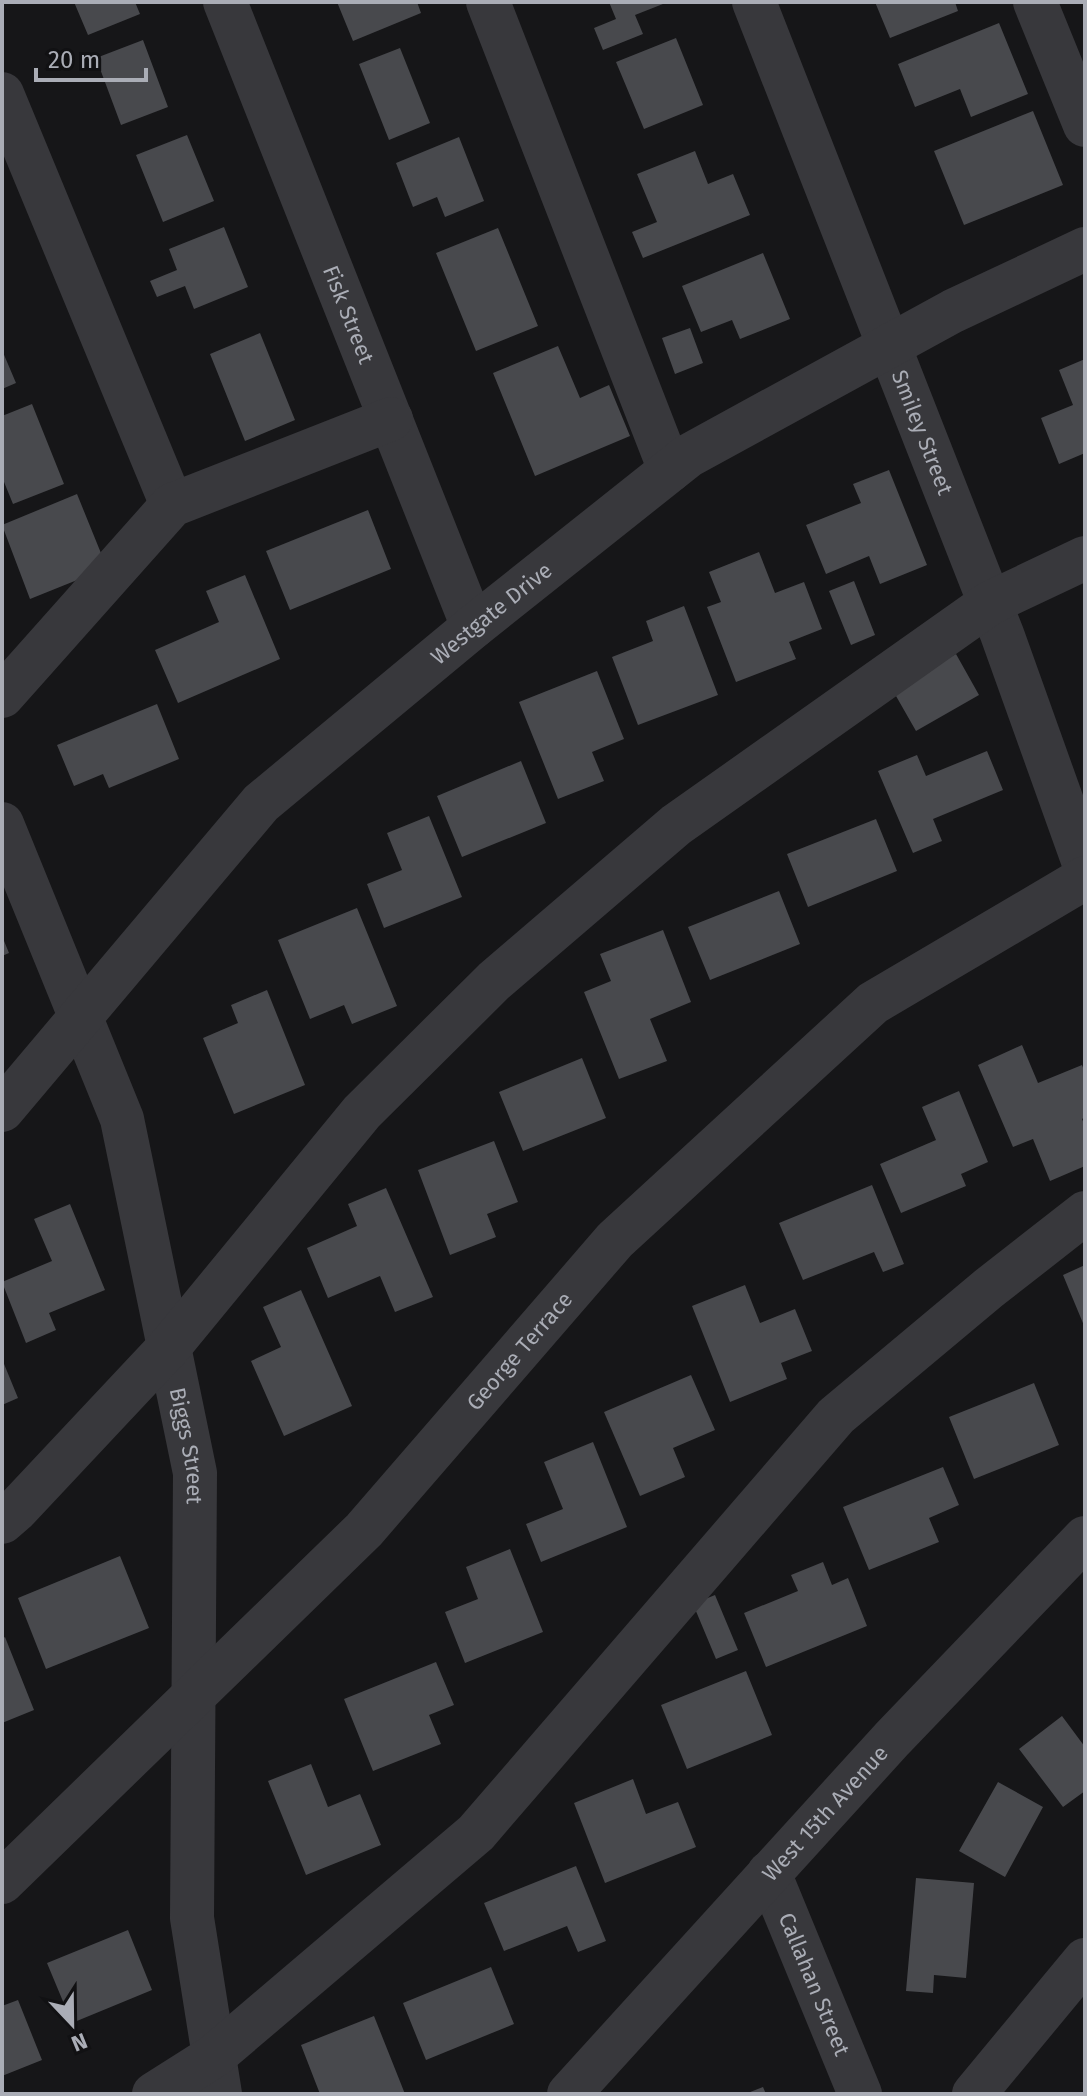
<svg xmlns="http://www.w3.org/2000/svg" width="1087" height="2096" viewBox="0 0 1087 2096" font-family="'Fira Sans',sans-serif">
<style>
.building{fill:#48494d}
.lines{fill:none;stroke-linecap:round;stroke-linejoin:round}
.minor{stroke:#38383c;stroke-width:44}
.labels{text-anchor:middle;stroke-width:7;stroke-linejoin:round;paint-order:stroke}
.street-label{font-size:22px;fill:#aaadb6;stroke:#111113}
</style>
<rect width="100%" height="100%" fill="#161618"/>
<path class="building" d="M74,2H135L140,14L88,35Z
M337,2H417L421,13L353,41Z
M609,2H668L635,15L643,34L603,50L594,28L616,19Z
M875,2H955L958,11L890,38Z
M999,23L1028,94L971,117L960,89L915,107L898,64Z
M676,38L703,105L644,129L616,62Z
M143,40L168,107L121,125L96,58Z
M400,48L430,123L389,140L359,64Z
M1033,111L1063,185L964,225L934,151Z
M187,135L214,201L163,222L136,155Z
M459,137L484,201L445,217L437,197L413,207L396,163Z
M695,151L708,184L733,174L750,215L643,258L632,232L657,222L637,174Z
M224,227L248,287L194,309L185,286L157,297L150,281L177,270L169,249Z
M498,228L538,326L476,351L436,253Z
M763,253L790,319L740,339L732,320L701,332L682,286Z
M690,328L703,363L675,374L662,338Z
M260,333L295,420L245,441L210,354Z
M558,346L580,398L609,385L630,436L535,476L493,373Z
M2,350L16,383L2,389Z
M1085,359V453L1059,464L1041,418L1073,405L1059,370Z
M32,404L64,484L13,504L2,477V416Z
M889,470L927,565L880,584L869,556L826,574L806,525L861,503L853,484Z
M77,494L107,568L30,599L2,525Z
M368,510L391,569L290,610L266,551Z
M759,552L775,593L804,582L822,629L789,642L796,659L736,682L707,607L721,602L709,572Z
M245,575L280,659L178,703L155,650L219,622L206,591Z
M854,581L875,635L851,645L829,591Z
M684,606L718,695L638,725L612,657L653,641L646,621Z
M956,654L979,695L916,731L892,689Z
M597,671L624,739L592,752L604,781L558,799L519,702Z
M157,704L179,759L109,788L103,774L74,786L57,745Z
M987,751L1003,790L933,819L942,841L913,853L878,771L917,755L926,776Z
M521,761L546,823L462,857L437,796Z
M429,816L462,897L384,928L367,884L402,870L387,833Z
M876,819L897,871L808,907L787,854Z
M779,891L800,944L710,980L688,927Z
M357,908L397,1006L352,1024L344,1005L310,1019L278,940Z
M663,930L691,1002L650,1019L667,1061L619,1079L584,992L611,981L600,954Z
M2,936L9,953L2,956Z
M267,990L305,1085L234,1114L203,1038L238,1023L231,1005Z
M1022,1045L1038,1083L1082,1065L1085,1073V1117L1082,1119L1085,1126V1166L1050,1181L1033,1139L1013,1147L978,1065Z
M582,1058L606,1118L523,1151L499,1092Z
M959,1091L988,1162L961,1174L966,1186L901,1213L880,1164L936,1140L922,1107Z
M494,1141L518,1202L487,1214L496,1237L450,1255L418,1170Z
M872,1185L904,1264L883,1272L874,1252L803,1280L779,1223Z
M386,1188L433,1297L395,1312L380,1276L328,1298L307,1248L357,1226L348,1204Z
M70,1204L105,1290L49,1313L56,1330L26,1343L2,1282L52,1261L34,1219Z
M1085,1265V1328L1063,1275Z
M745,1285L760,1323L795,1309L812,1351L781,1363L787,1379L730,1402L692,1306Z
M301,1290L352,1406L284,1436L251,1361L281,1347L263,1307Z
M2,1359L18,1398L2,1405Z
M691,1375L715,1430L673,1448L685,1477L640,1496L604,1412Z
M1034,1383L1059,1445L974,1479L949,1417Z
M593,1442L627,1527L541,1562L526,1524L563,1509L544,1462Z
M943,1467L959,1505L929,1518L939,1542L869,1570L843,1507Z
M510,1549L543,1632L465,1663L445,1612L478,1599L466,1567Z
M120,1556L149,1628L46,1669L18,1598Z
M823,1562L832,1585L848,1578L867,1626L766,1667L744,1613L798,1591L791,1575Z
M715,1595L738,1650L716,1659L693,1604Z
M5,1637L34,1710L2,1723V1639Z
M436,1662L454,1705L429,1715L441,1744L373,1771L344,1699Z
M746,1671L772,1735L687,1769L661,1705Z
M1062,1716L1085,1747V1791L1063,1807L1019,1749Z
M311,1764L328,1807L360,1794L381,1845L306,1875L268,1781Z
M633,1779L646,1814L678,1802L696,1847L605,1883L574,1803Z
M998,1782L1043,1807L1005,1877L959,1851Z
M576,1866L606,1941L578,1952L567,1926L504,1951L484,1903Z
M916,1878L974,1883L966,1978L934,1975L933,1993L906,1991Z
M128,1930L152,1990L72,2023L47,1963Z
M491,1967L514,2024L426,2060L403,2003Z
M18,2000L42,2060L2,2076V2006Z
M374,2016L405,2094H320L301,2045Z
M763,2087L766,2094H745Z"/>
<g class="lines">
<g class="minor">
<path id="s1" d="M225,2L473,627"/>
<path d="M488,2L670,470"/>
<path id="s2" d="M754,2L1002,634L1085,866"/>
<path d="M1035,2L1085,125"/>
<path d="M2,94L172,505"/>
<path d="M2,696L172,505L391,419"/>
<path id="s3" d="M2,824L122,1119L195,1473L192,1918L220,2094"/>
<path id="s4" d="M2,1110L261,803L473,627L688,456L953,311L1085,249"/>
<path d="M2,1522L17,1509L169,1347L362,1112L494,981L676,825L990,603L1085,558"/>
<path id="s5" d="M769,1873L860,2094"/>
<path id="s6" d="M2,1882L364,1530L615,1240L873,1003L1085,878"/>
<path d="M154,2094L214,2056L476,1833L836,1416L989,1288L1085,1213"/>
<path id="s7" d="M569,2094L892,1739L1085,1538"/>
<path d="M974,2094L1085,1960"/>
</g>
</g>
<g class="labels">
<g class="street-label">
<text dy="8" stroke="none"><textPath href="#s1" startOffset="336">Fisk Street</textPath></text>
<text dy="8" stroke="none"><textPath href="#s2" startOffset="462">Smiley Street</textPath></text>
<text dy="8" stroke="none"><textPath href="#s4" startOffset="700">Westgate Drive</textPath></text>
<text dy="8" stroke="none"><textPath href="#s6" startOffset="742">George Terrace</textPath></text>
<text dy="8" stroke="none"><textPath href="#s3" startOffset="652">Biggs Street</textPath></text>
<text dy="8" stroke="none"><textPath href="#s7" startOffset="380">West 15th Avenue</textPath></text>
<text dy="8" stroke="none"><textPath href="#s5" startOffset="120">Callahan Street</textPath></text>
</g>
</g>
<rect width="1087" height="2096" fill="none" stroke="#aaadb6" stroke-width="8"/>
<g transform="translate(72 2024) rotate(158)" stroke="#111113" stroke-width="6" paint-order="stroke">
<path d="M0-6L14 30L0 20L-14 30Z" fill="#aaadb6"/>
<text y="-12" font-size="22" font-weight="bold" text-anchor="middle" fill="#aaadb6">N</text>
</g>
<path d="M36 68v12h110v-12" fill="none" stroke="#aaadb6" stroke-width="4"/>
<text x="48" y="68" font-size="24" fill="#aaadb6" stroke="#111113" stroke-width="6" paint-order="stroke">20 m</text>
</svg>
